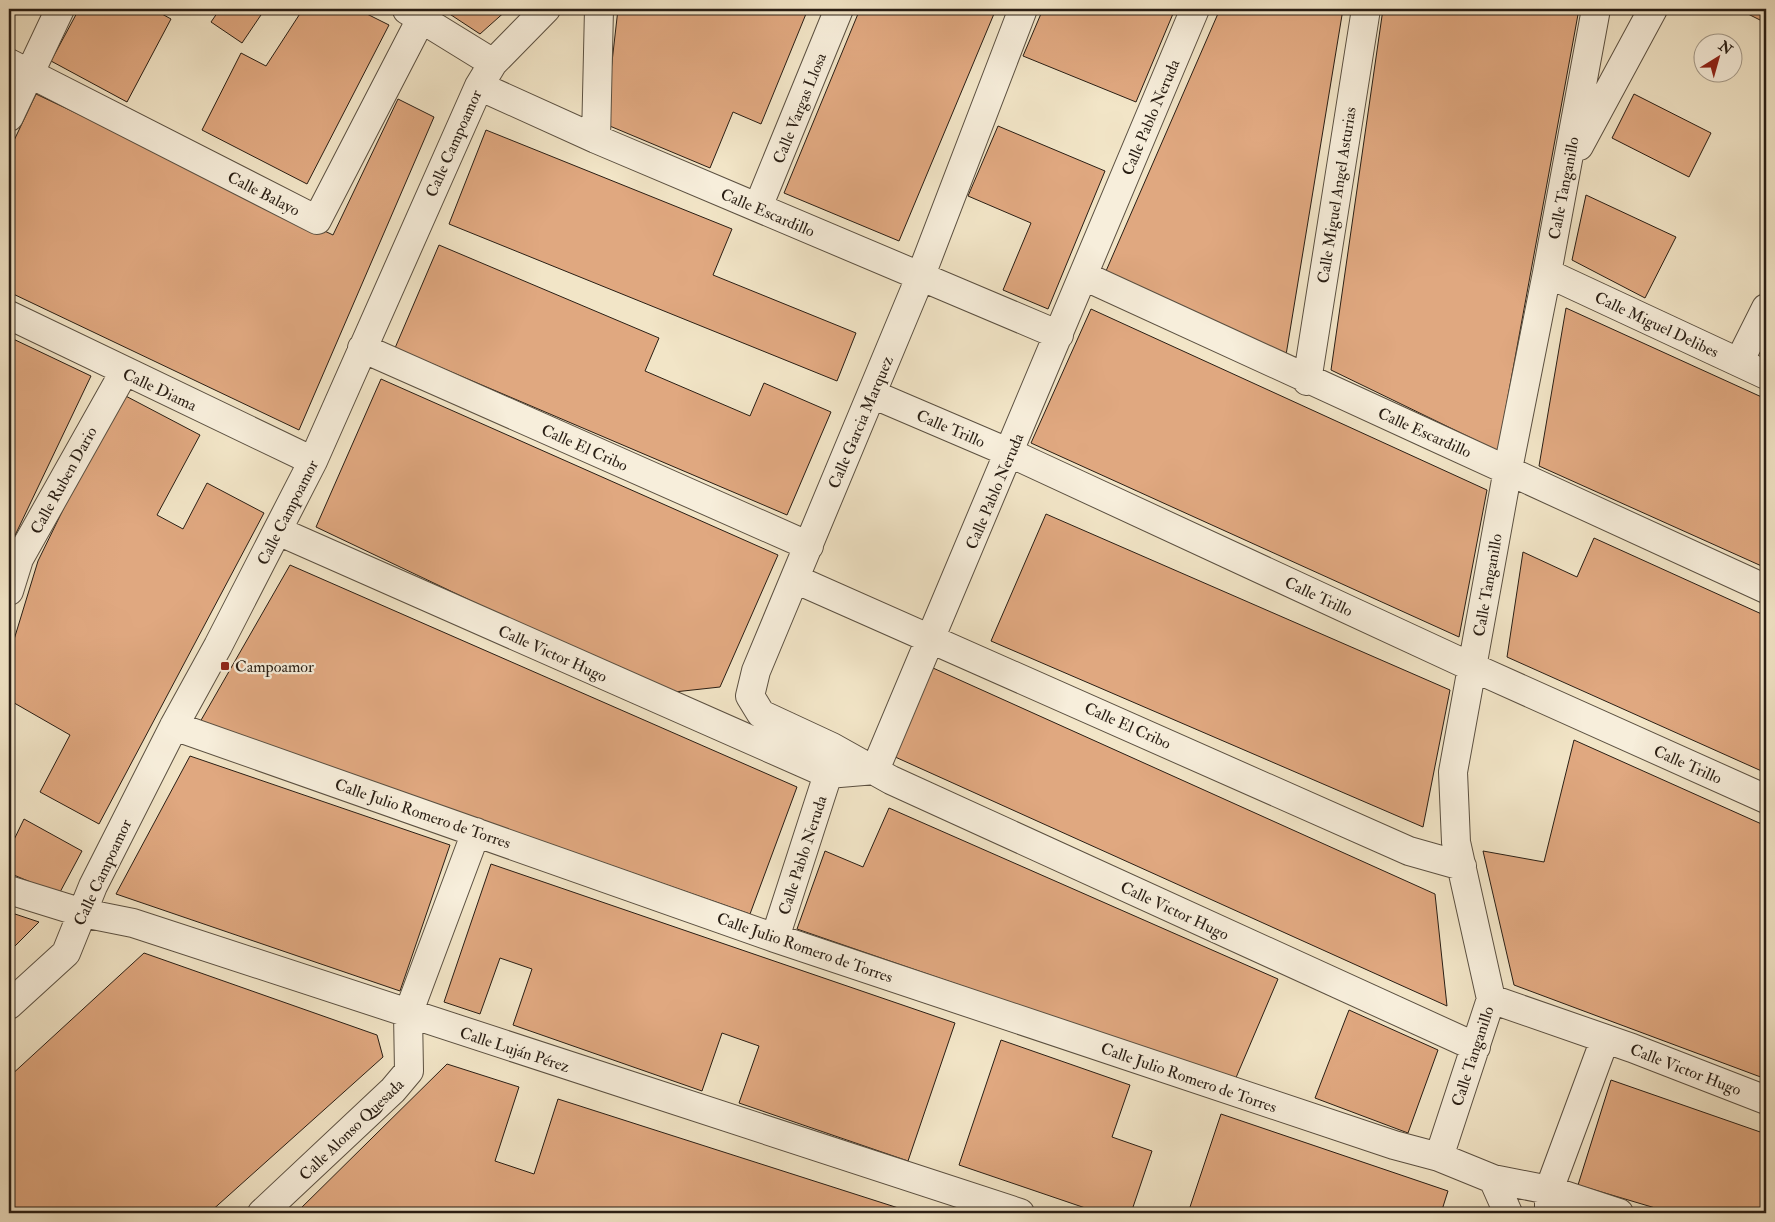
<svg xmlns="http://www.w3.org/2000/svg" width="1775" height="1222" viewBox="0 0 1775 1222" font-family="'IM FELL Double Pica',serif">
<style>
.building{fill:#e0a880;stroke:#291e14}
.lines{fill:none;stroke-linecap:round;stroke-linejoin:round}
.minor-casing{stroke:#5b5041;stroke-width:30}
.minor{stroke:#f7eedb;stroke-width:28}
.poi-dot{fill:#8f2418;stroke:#f7eedb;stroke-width:2}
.labels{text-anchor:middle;stroke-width:4.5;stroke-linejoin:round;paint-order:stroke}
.street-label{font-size:16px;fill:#291e14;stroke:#f7eedb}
.poi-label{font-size:16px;fill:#291e14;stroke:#f7eedb;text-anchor:start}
</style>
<rect width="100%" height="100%" fill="#f2e5c7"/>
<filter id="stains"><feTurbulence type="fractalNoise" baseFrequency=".004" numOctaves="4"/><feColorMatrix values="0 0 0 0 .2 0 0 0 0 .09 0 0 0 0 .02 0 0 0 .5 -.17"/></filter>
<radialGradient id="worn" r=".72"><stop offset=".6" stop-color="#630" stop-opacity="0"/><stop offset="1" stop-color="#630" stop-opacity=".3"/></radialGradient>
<path class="building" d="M79,9H153L171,19L127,102L51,61Z
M220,9H265L242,43L211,22Z
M303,9H357L389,25L307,184L202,130L241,53L266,66Z
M442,9H508L480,34Z
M618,9H808L761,124L733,112L710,168L605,124Z
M860,9H996L899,241L784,193Z
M1043,9H1175L1136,102L1023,56Z
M1220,9H1343L1286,355L1106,271Z
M1383,9H1579L1498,451L1331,370Z
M1738,9H1766V23Z
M36,94L333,235L398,99L434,117L299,430L9,292V151Z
M1634,94L1711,133L1689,177L1612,138Z
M998,126L1105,171L1048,309L1003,290L1031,223L968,196Z
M486,130L732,229L713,275L856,333L837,381L449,224Z
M1586,195L1676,237L1645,298L1572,260Z
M439,245L659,338L645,371L750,416L764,383L831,412L787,515L395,348Z
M1566,308L1766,399V568L1539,466Z
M1091,309L1487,490L1459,637L1031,443Z
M9,337L91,376L9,548Z
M381,379L778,555L720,687L665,693L316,527Z
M120,393L200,435L157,515L183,529L207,483L264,513L99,824L40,792L70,735L9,700V656L38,561Z
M1046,514L1450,690L1423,827L991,641Z
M1594,538L1766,616V773L1507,657L1523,552L1577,577Z
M290,565L797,787L750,914L200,722Z
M933,668L1435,894L1447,1006L893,756Z
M1574,740L1766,826V1079L1514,985L1483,851L1544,862Z
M190,756L450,845L400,991L116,894Z
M889,808L1278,979L1235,1080L797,929L825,851L863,867Z
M24,819L82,851L59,894L9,873V850Z
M491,864L955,1023L908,1161L739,1103L759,1046L722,1033L702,1091L513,1025L532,969L500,958L480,1014L444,1002Z
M9,912L39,922L9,952Z
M144,953L377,1035L383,1057L209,1213H9V1077Z
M1349,1010L1438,1050L1408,1133L1315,1098Z
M1001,1040L1130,1085L1112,1137L1152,1151L1131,1213H1100L959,1165Z
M447,1064L519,1087L495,1161L534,1174L558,1099L914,1213H296Z
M1611,1080L1766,1134V1213H1672L1578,1185Z
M1221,1114L1448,1191L1441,1213H1188Z"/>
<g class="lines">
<defs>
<path id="minor" d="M1023,9L921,275L756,671L750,696L761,714L832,747L891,780L1476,1047
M407,10L493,63
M9,63L317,220L421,19
M479,86L596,139L1059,335
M9,117L60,9
M596,139L599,9
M1579,146L1653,9
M758,207L839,9
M1547,273L1766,375
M1084,276C1311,382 1539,483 1766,589
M9,315L313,461
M362,348L809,546
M1739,362L1766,308
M1307,381L1366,9
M872,394L1010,453L1472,667L1766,799
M278,531L828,774L875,770
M795,579L1409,851L1462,866
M9,591L19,559L124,372
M174,726L775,938L1394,1145L1439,1157L1493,1179L1549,1190L1619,1213
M875,770L1195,9
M9,890L83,913L133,923L1020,1213
M775,938L828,774
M1491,999L1632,1048L1766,1100
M9,1005L66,953L93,886L174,726L218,646L313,461L479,86L493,63L546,9
M1439,1157L1491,999L1456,842L1453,772L1508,469L1547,273L1596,9
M1493,1179L1508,1213
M262,1213L393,1090L409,1071L408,1014L476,832
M1549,1213V1190L1605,1039"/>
</defs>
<use href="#minor" class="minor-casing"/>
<use href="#minor" class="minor"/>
</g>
<rect class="poi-dot" x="220" y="661" width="10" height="10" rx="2.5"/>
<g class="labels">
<g class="street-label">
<text transform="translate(799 108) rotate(-68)" y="6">Calle Vargas Llosa</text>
<text transform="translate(1150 117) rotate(-67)" y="6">Calle Pablo Neruda</text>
<text transform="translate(453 143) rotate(-66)" y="6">Calle Campoamor</text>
<text transform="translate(1563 188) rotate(-79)" y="6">Calle Tanganillo</text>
<text transform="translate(264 193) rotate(27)" y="6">Calle Balayo</text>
<text transform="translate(1336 195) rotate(-81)" y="6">Calle Miguel Angel Asturias</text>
<text transform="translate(768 212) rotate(23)" y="6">Calle Escardillo</text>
<text transform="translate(1657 324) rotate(25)" y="6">Calle Miguel Delibes</text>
<text transform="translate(160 389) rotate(25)" y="6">Calle Diama</text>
<text transform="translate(860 422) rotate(-67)" y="6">Calle Garcia Marquez</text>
<text transform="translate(951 428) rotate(23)" y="6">Calle Trillo</text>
<text transform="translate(1425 432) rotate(24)" y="6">Calle Escardillo</text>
<text transform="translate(585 447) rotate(24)" y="6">Calle El Cribo</text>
<text transform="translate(63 480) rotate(-61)" y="6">Calle Ruben Dario</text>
<text transform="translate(994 491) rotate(-67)" y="6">Calle Pablo Neruda</text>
<text transform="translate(287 512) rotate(-63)" y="6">Calle Campoamor</text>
<text transform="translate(1487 585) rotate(-80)" y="6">Calle Tanganillo</text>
<text transform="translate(1319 596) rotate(25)" y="6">Calle Trillo</text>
<text transform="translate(553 653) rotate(24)" y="6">Calle Victor Hugo</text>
<text transform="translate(1128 725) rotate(24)" y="6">Calle El Cribo</text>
<text transform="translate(1688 764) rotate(24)" y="6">Calle Trillo</text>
<text transform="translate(423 813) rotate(19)" y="6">Calle Julio Romero de Torres</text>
<text transform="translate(802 855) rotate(-72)" y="6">Calle Pablo Neruda</text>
<text transform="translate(102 872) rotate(-65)" y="6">Calle Campoamor</text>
<text transform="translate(1175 910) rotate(25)" y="6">Calle Victor Hugo</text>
<text transform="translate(805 947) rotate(19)" y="6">Calle Julio Romero de Torres</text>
<text transform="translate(515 1049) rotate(18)" y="6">Calle Luján Pérez</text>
<text transform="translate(1472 1056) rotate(-72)" y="6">Calle Tanganillo</text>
<text transform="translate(1686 1069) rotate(21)" y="6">Calle Victor Hugo</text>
<text transform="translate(1189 1077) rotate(19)" y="6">Calle Julio Romero de Torres</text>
<text transform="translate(351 1129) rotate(-44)" y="6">Calle Alonso Quesada</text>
</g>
<g class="poi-label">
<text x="235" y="672">Campoamor</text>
</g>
</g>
<rect width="1775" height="1222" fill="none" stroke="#f2e5c7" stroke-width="30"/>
<rect x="10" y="10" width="1755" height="1202" fill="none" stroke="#291e14" stroke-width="2.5"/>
<rect x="15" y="15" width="1745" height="1192" fill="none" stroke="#291e14"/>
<g transform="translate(1718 58) rotate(37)"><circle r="24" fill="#f7eedb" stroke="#a59b8b"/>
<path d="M0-4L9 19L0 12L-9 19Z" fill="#8f2418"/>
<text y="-8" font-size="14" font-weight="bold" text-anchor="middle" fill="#291e14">N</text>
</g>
<rect width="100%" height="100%" filter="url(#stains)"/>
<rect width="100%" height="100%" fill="url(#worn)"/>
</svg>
